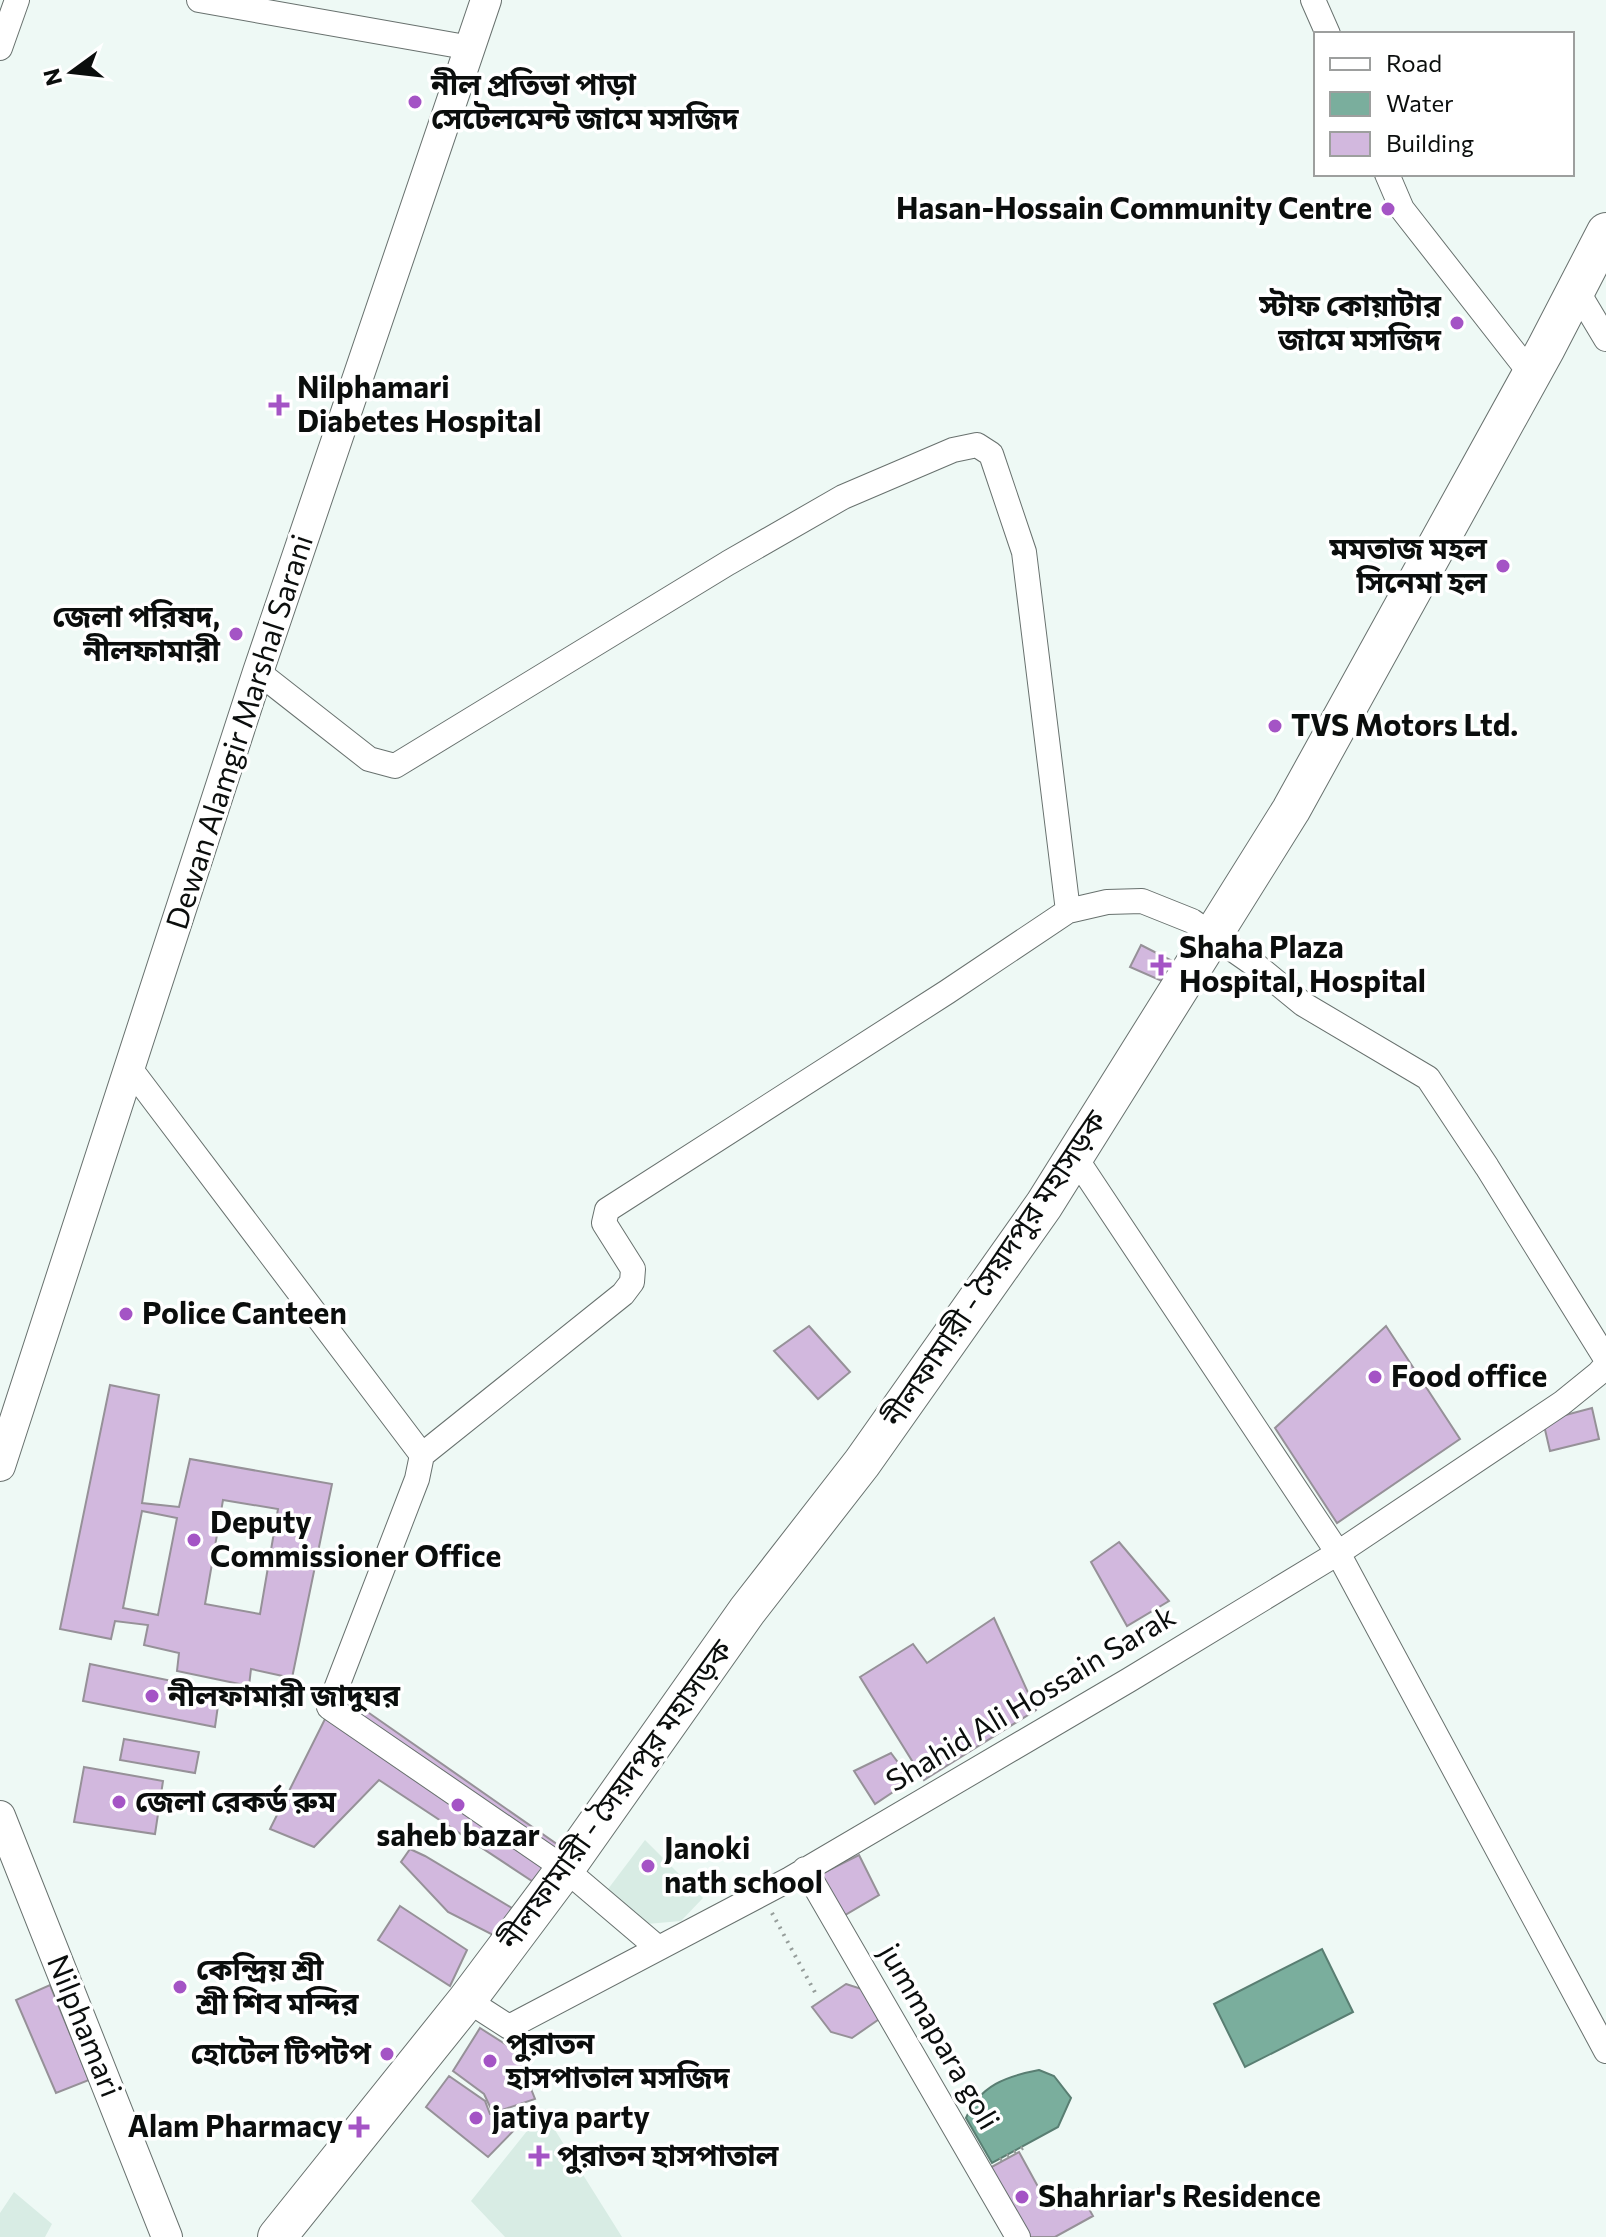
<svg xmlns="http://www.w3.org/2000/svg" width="1606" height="2237" viewBox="0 0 1606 2237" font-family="Commissioner,'Noto Sans Bengali',sans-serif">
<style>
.built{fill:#d8ece4}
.water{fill:#7aae9d;stroke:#597e72;stroke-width:2}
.building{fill:#d2b8de;stroke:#969198;stroke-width:2;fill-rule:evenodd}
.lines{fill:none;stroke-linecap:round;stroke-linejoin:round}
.minor-casing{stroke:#68716e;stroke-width:26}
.tertiary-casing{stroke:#68716e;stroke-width:32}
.primary-casing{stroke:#68716e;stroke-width:40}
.path{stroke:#959d9a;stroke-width:4;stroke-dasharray:2 6;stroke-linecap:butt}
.minor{stroke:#fff;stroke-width:24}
.tertiary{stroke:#fff;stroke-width:30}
.primary{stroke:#fff;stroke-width:38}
.poi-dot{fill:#a454c5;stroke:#fff;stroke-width:3}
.labels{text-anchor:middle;stroke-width:7;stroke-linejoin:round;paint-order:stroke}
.poi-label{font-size:30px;font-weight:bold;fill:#0b0e0d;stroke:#fff;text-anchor:start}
.street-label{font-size:30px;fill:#0b0e0d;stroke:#fff}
</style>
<rect width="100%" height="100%" fill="#eef9f5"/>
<path class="built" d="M645,1840L703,1898L681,1921L647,1924L605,1893Z
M543,2111L622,2237H505L471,2201Z
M14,2192L52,2224L45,2237H0V2213Z"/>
<path class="water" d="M1322,1949L1353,2012L1245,2067L1214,2004Z
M1039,2070L1054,2076L1071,2098L1058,2127L992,2163L966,2118C980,2085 1007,2076 1039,2070Z"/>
<path class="building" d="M1141,945L1180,965L1171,985L1130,967Z
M809,1326L850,1372L818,1399L774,1351Z
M1386,1326L1460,1439L1337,1523L1275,1428Z
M110,1385L159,1395L142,1503L179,1507L190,1459L332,1484L292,1678L251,1669L249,1686L177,1671L179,1653L144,1645L148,1625L115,1621L111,1639L60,1629ZM223,1500L278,1509L260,1614L205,1604ZM142,1511L177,1518L158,1615L123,1608Z
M1592,1408L1599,1439L1550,1451L1543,1421Z
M1119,1542L1169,1601L1127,1626L1091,1562Z
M994,1618L1036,1710L924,1780L860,1677L913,1644L927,1663Z
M90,1664L220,1691L215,1727L83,1701Z
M359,1706L574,1856L547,1891L379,1780L314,1847L270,1829L325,1719Z
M124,1739L199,1752L195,1773L120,1760Z
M891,1753L911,1780L875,1804L854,1771Z
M84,1767L163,1781L155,1834L74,1822Z
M410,1849L425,1856L517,1911L497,1937L448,1912L401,1862Z
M859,1855L879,1895L840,1918L821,1874Z
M400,1906L467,1950L450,1986L378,1940Z
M846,1984L868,1991L885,2015L852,2038L831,2032L812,2007Z
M50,1985L89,2080L56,2093L16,2000Z
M480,2028L516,2051L535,2099L493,2113L484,2094L453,2071Z
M449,2076L485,2101L490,2114H502L521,2123L488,2157L426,2107Z
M1019,2152L1048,2205L1078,2189L1093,2216L1055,2237H1022L986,2170Z"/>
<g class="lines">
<defs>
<path id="minor" d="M199,0L471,48
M1313,0L1328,34
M0,48L17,0
M1387,174L1402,209L1531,374
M1576,289L1606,339
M258,672L369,759L395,766L728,563L843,497L953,450L977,445L991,454L1024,552L1068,911
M129,1067L422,1455
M1075,1157L1338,1553L1606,2051
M805,1869L1018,2237
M658,1948L565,1869L329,1707L417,1479L422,1455L623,1294L632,1282L633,1269L604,1223L607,1210L947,992L1068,911L1107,902L1142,901L1192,921L1258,967L1303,1004L1428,1078L1487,1167L1606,1359
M467,2000L509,2027L790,1879L1129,1680L1338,1553L1562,1403L1599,1373L1606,1365"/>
<path id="tertiary" d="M0,1466L258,672L486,0
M0,1816L167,2237"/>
<path id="primary" d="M277,2237L467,2000L565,1869L747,1611L862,1463L1044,1205L1291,810L1546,348L1606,232"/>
</defs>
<use href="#minor" class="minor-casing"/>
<use href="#tertiary" class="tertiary-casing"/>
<use href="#primary" class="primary-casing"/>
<path class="path" d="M772,1913L817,1996
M1000,2160L1028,2145"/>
<use href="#minor" class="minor"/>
<use href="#tertiary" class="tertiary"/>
<use href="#primary" class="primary"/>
</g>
<g class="poi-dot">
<circle cx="415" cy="102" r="8"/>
<circle cx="1388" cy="209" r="8"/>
<circle cx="1457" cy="323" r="8"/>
<path d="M275 393h8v8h8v8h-8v8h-8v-8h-8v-8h8z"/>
<circle cx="1503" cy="566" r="8"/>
<circle cx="236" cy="634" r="8"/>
<circle cx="1275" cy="726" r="8"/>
<path d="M1157 953h8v8h8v8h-8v8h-8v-8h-8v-8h8z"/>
<circle cx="126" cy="1314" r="8"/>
<circle cx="1375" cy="1377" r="8"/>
<circle cx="194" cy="1540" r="8"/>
<circle cx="152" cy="1696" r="8"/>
<circle cx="119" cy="1802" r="8"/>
<circle cx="458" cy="1805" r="8"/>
<circle cx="648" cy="1866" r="8"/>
<circle cx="180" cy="1987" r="8"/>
<circle cx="387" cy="2054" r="8"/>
<circle cx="490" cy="2061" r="8"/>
<circle cx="476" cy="2118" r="8"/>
<path d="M355 2115h8v8h8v8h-8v8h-8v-8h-8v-8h8z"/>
<path d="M535 2144h8v8h8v8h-8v8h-8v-8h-8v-8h8z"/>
<circle cx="1022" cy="2197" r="8"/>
</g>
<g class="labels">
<g class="poi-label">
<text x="431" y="95">নীল প্রতিভা পাড়া<tspan x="431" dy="34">সেটেলমেন্ট জামে মসজিদ</tspan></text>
<text x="1372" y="219" text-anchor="end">Hasan-Hossain Community Centre</text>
<text x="1441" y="316" text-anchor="end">স্টাফ কোয়াটার<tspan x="1441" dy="34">জামে মসজিদ</tspan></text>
<text x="297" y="398">Nilphamari<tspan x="297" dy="34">Diabetes Hospital</tspan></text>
<text x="1487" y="559" text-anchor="end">মমতাজ মহল<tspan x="1487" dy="34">সিনেমা হল</tspan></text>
<text x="220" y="627" text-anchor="end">জেলা পরিষদ,<tspan x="220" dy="34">নীলফামারী</tspan></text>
<text x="1291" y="736">TVS Motors Ltd.</text>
<text x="1179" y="958">Shaha Plaza<tspan x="1179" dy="34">Hospital, Hospital</tspan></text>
<text x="142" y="1324">Police Canteen</text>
<text x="1391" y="1387">Food office</text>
<text x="210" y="1533">Deputy<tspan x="210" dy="34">Commissioner Office</tspan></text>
<text x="168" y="1706">নীলফামারী জাদুঘর</text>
<text x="135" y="1812">জেলা রেকর্ড রুম</text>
<text x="458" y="1846" text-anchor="middle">saheb bazar</text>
<text x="664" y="1859">Janoki<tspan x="664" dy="34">nath school</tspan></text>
<text x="196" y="1980">কেন্দ্রিয় শ্রী<tspan x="196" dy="34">শ্রী শিব মন্দির</tspan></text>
<text x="506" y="2054">পুরাতন<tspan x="506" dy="34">হাসপাতাল মসজিদ</tspan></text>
<text x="371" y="2064" text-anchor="end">হোটেল টিপটপ</text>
<text x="492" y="2128">jatiya party</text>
<text x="343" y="2137" text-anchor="end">Alam Pharmacy</text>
<text x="557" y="2166">পুরাতন হাসপাতাল</text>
<text x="1038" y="2207">Shahriar's Residence</text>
</g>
<g class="street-label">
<text transform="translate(240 732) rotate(-72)" y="10">Dewan Alamgir Marshal Sarani</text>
<text transform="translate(995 1269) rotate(-56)" y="10">নীলফামারী - সৈয়দপুর মহাসড়ক</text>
<text transform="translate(1031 1699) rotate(-31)" y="10">Shahid Ali Hossain Sarak</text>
<text transform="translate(616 1795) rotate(-54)" y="10">নীলফামারী - সৈয়দপুর মহাসড়ক</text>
<text transform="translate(84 2026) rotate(68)" y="10">Nilphamari</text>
<text transform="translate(939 2037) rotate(60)" y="10">jummapara goli</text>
</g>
</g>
<rect x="1314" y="32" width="260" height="144" fill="#ffffff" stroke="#9d9f9e" stroke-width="2"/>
<rect x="1330" y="58" width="40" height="12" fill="#ffffff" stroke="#9d9f9e" stroke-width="2"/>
<text x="1386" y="72" font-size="24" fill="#0b0e0d">Road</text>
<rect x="1330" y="92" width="40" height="24" fill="#7aae9d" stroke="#9d9f9e" stroke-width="2"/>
<text x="1386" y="112" font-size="24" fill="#0b0e0d">Water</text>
<rect x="1330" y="132" width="40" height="24" fill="#d2b8de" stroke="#9d9f9e" stroke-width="2"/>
<text x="1386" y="152" font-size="24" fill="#0b0e0d">Building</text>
<g transform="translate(72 72) rotate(255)" stroke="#ffffff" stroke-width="6" paint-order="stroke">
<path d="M0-6L14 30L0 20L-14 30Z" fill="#0b0e0d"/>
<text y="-12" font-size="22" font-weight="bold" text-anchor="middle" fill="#0b0e0d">N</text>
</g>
</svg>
